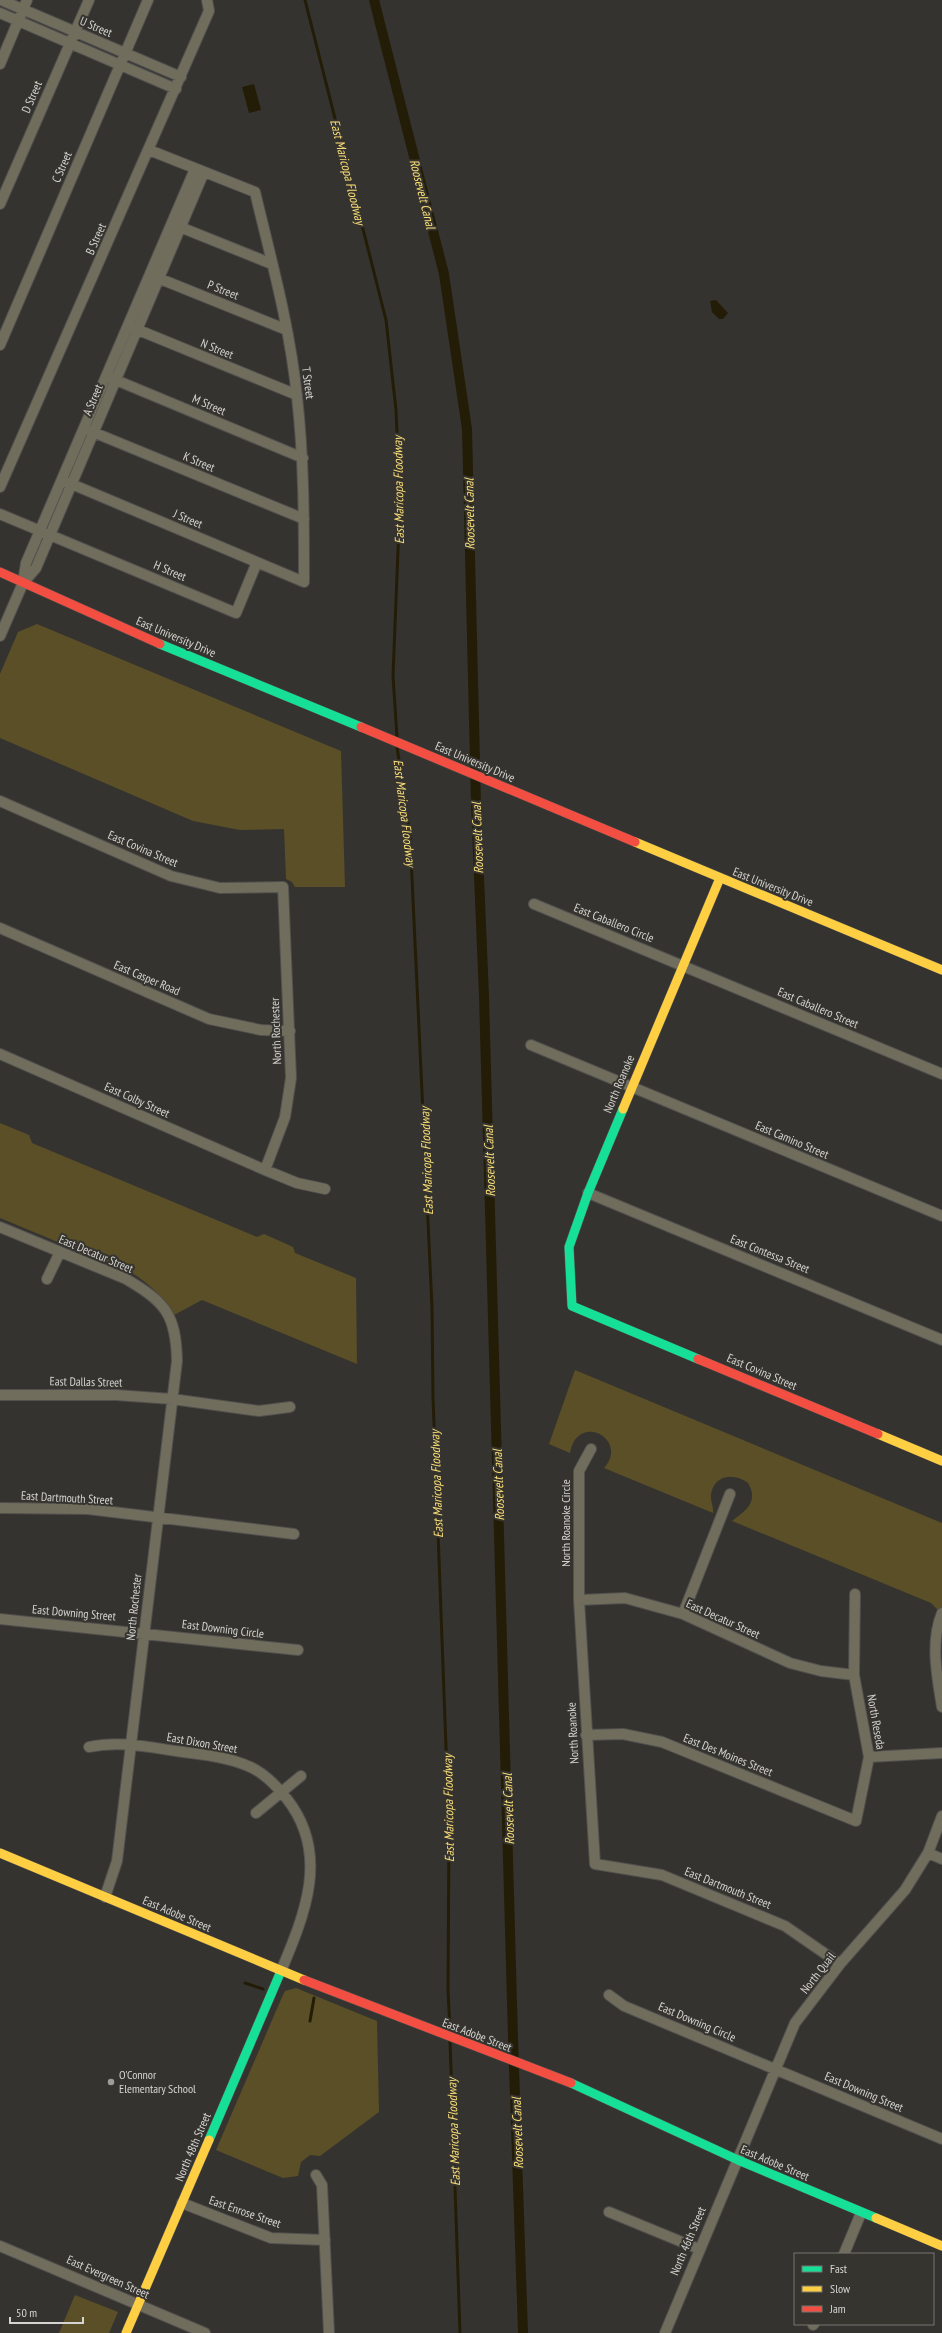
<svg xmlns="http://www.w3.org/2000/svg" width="942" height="2333" viewBox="0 0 942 2333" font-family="'PT Sans Narrow',sans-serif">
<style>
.green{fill:#5a4f26}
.water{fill:#231d08}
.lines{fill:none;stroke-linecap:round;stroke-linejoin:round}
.stream{stroke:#231d08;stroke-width:3}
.canal{stroke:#231d08;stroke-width:10}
.street-casing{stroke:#51504e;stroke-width:12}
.fast-casing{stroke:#51504e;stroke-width:10}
.slow-casing{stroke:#51504e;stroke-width:10}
.jam-casing{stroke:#51504e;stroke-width:10}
.street{stroke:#716d5d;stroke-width:10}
.fast{stroke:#16e098;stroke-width:9}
.slow{stroke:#ffcf43;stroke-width:9}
.jam{stroke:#f24e42;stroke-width:9}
.poi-dot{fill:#9d9c99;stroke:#36342f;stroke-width:1.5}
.labels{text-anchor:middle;stroke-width:4;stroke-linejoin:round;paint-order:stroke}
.street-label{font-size:12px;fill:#d5d4d1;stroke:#36342f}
.poi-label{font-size:12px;fill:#d5d4d1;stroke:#36342f;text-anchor:start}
.water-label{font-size:13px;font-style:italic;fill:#fade78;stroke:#36342f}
</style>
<rect width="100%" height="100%" fill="#353330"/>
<path class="green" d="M37,624L341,751L345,887H295L292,882L286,879L284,829L240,830L193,821L0,738V674L18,632Z
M0,1123L29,1135L32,1143L257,1237L264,1234L293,1247L295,1253L356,1278L357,1364L202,1300L174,1315C163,1297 150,1284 132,1273L0,1218Z
M575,1370L942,1523V1614L931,1603L732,1521C746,1510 759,1502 748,1483C734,1472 714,1475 711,1494C710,1501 714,1507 713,1513L604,1468C630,1439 577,1411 570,1453L549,1444Z
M296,1988L377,2021L379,2112L320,2156L310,2155L301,2162L298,2176L283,2178L216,2150L282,1997L285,1991Z
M75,2295L118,2312L109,2333H59Z"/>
<path class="water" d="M254,84L261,110L249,113L242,87Z
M716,300L728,313L723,319H719L712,312L710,301Z"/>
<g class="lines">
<path class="stream" d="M305,0L386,320L396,410L400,500L393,676L397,737
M397,747L410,835L432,1307L433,1397L449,1828L448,1990L450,2031
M245,1983L263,1989
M310,2021L314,1998
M450,2041L460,2333"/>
<path class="canal" d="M374,0L444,274L467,429L476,805L484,996L513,2038L523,2333"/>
<defs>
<path id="street" d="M1,0L181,77
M0,13L176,89
M0,64L27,0
M0,204L89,0
M175,225L272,264
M153,276L287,330
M131,327L297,395
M0,345L148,0
M111,378L303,458
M88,430L304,519
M62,480L304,582C304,520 304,459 297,397C290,327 271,259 255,192L149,150
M0,487L209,11L207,0
M0,514L236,613L257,562
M23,583L36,568L204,172
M0,636L23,583L26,563L195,169
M0,801L171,876L220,888L283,887L291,1078L285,1117L265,1170
M534,904L942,1074
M0,928L209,1019L261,1030L290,1031
M531,1045L942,1216
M0,1054L265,1170L297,1183L325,1189
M588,1193L942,1340
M0,1227L126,1279C165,1302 176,1314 177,1361L117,1861L105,1897
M47,1279L60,1252
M0,1395H116L172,1399L259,1411L290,1407
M591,1449L579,1471V1600L595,1864L662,1875L785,1926L840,1964
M0,1508L88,1509L294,1534
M579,1600L625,1598L683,1614L790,1663L821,1671L854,1675
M942,1613C930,1642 937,1676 942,1707
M683,1614L730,1494
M0,1619L298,1650
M586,1735L623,1734L662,1742L856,1821L869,1757L854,1675L855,1594
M89,1747C121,1740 152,1748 183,1752C205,1755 227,1757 248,1766C263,1772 276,1785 287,1799C330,1854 305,1914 281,1971
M869,1757L942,1753
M256,1813L301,1776
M928,1853L942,1859
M609,1995L624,2006L942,2139
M316,2175L322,2185L329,2333
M182,2203L271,2238L325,2240
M609,2212L699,2249
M0,2246L205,2333
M844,2254L861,2213
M813,2325L814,2324
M665,2333L795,2023L840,1964L905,1890L928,1853L942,1816"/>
<path id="fast" d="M160,644L361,727
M623,1109L588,1193L569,1247L572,1306L698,1359
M571,2083L738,2160L876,2218
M209,2140L281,1971"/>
<path id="slow" d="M635,842L942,970
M623,1109L720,878
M878,1434L942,1461
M0,1853L304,1980
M876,2218L942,2246
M126,2333L209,2140"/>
<path id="jam" d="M0,572L160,644
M361,727L635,842
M698,1359L878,1434
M304,1980L571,2083"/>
</defs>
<use href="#street" class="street-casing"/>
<use href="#fast" class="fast-casing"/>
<use href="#slow" class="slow-casing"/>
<use href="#jam" class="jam-casing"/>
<use href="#street" class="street"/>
<use href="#fast" class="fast"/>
<use href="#slow" class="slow"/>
<use href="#jam" class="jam"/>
</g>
<circle class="poi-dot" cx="111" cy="2082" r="4"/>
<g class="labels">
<g class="street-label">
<text transform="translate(96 27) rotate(23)" y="4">U Street</text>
<text transform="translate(32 97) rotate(-67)" y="4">D Street</text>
<text transform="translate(62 167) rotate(-67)" y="4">C Street</text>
<text transform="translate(96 239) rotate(-66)" y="4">B Street</text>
<text transform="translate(223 290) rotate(22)" y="4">P Street</text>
<text transform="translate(217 349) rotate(22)" y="4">N Street</text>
<text transform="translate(308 383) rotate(82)" y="4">T Street</text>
<text transform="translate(93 400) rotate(-67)" y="4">A Street</text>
<text transform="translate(209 405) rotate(23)" y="4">M Street</text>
<text transform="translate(199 462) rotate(23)" y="4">K Street</text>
<text transform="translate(188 519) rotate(23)" y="4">J Street</text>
<text transform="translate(170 571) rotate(23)" y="4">H Street</text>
<text transform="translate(176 637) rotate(23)" y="4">East University Drive</text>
<text transform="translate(475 762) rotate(23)" y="4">East University Drive</text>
<text transform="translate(143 849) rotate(23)" y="4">East Covina Street</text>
<text transform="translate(773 887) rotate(22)" y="4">East University Drive</text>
<text transform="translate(614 923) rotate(22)" y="4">East Caballero Circle</text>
<text transform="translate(147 978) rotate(23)" y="4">East Casper Road</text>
<text transform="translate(818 1008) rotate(23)" y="4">East Caballero Street</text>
<text transform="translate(276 1031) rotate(-92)" y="4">North Rochester</text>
<text transform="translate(619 1084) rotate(-67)" y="4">North Roanoke</text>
<text transform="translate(137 1100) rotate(24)" y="4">East Colby Street</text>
<text transform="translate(792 1140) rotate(23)" y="4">East Camino Street</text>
<text transform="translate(96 1254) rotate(23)" y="4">East Decatur Street</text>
<text transform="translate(770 1254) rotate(22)" y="4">East Contessa Street</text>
<text transform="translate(762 1372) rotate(23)" y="4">East Covina Street</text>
<text transform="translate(86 1382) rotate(1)" y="4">East Dallas Street</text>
<text transform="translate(67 1498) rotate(3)" y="4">East Dartmouth Street</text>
<text transform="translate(566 1523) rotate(-90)" y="4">North Roanoke Circle</text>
<text transform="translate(134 1607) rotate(-84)" y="4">North Rochester</text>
<text transform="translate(74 1613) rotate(5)" y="4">East Downing Street</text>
<text transform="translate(723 1619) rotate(24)" y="4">East Decatur Street</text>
<text transform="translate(223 1629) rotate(7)" y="4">East Downing Circle</text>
<text transform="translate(876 1722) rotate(80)" y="4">North Reseda</text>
<text transform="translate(573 1733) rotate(-93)" y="4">North Roanoke</text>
<text transform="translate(202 1743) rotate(10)" y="4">East Dixon Street</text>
<text transform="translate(728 1755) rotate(22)" y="4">East Des Moines Street</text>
<text transform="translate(728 1888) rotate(22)" y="4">East Dartmouth Street</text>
<text transform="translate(177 1914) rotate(23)" y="4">East Adobe Street</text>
<text transform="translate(818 1973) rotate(-52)" y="4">North Quail</text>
<text transform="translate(697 2022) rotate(23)" y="4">East Downing Circle</text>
<text transform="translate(477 2035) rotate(21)" y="4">East Adobe Street</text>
<text transform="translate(864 2092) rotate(23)" y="4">East Downing Street</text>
<text transform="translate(193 2147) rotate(-67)" y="4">North 48th Street</text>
<text transform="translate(775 2163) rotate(23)" y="4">East Adobe Street</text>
<text transform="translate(245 2212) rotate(19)" y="4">East Enrose Street</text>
<text transform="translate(688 2241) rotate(-67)" y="4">North 46th Street</text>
<text transform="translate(108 2277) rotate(24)" y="4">East Evergreen Street</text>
</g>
<g class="poi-label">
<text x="119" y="2079">O'Connor<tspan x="119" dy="14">Elementary School</tspan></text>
</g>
<g class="water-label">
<text transform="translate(348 172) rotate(76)" y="5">East Maricopa Floodway</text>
<text transform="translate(423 194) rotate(76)" y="5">Roosevelt Canal</text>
<text transform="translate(398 490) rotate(-91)" y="5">East Maricopa Floodway</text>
<text transform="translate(469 514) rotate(-91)" y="5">Roosevelt Canal</text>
<text transform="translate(405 813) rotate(83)" y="5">East Maricopa Floodway</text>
<text transform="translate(477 838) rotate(-92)" y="5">Roosevelt Canal</text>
<text transform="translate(426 1161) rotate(-92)" y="5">East Maricopa Floodway</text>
<text transform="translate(489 1161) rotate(-92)" y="5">Roosevelt Canal</text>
<text transform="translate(436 1484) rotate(-92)" y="5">East Maricopa Floodway</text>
<text transform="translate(498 1485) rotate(-92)" y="5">Roosevelt Canal</text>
<text transform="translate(448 1808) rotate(-91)" y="5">East Maricopa Floodway</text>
<text transform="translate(508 1809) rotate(-92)" y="5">Roosevelt Canal</text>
<text transform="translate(453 2132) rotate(-92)" y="5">East Maricopa Floodway</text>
<text transform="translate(517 2133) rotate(-92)" y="5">Roosevelt Canal</text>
</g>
</g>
<rect x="794" y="2253" width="140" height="72" fill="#36342f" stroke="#767470"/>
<rect x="802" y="2266" width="20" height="6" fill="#16e098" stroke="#767470"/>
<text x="830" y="2273" font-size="12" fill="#d5d4d1">Fast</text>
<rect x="802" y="2286" width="20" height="6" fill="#ffcf43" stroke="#767470"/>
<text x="830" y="2293" font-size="12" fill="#d5d4d1">Slow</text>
<rect x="802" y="2306" width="20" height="6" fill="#f24e42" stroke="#767470"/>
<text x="830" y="2313" font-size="12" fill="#d5d4d1">Jam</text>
<path d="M10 2317v6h73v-6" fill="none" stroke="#d5d4d1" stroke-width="2"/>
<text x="16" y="2317" font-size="12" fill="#d5d4d1" stroke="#36342f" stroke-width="3" paint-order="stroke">50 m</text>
</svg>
